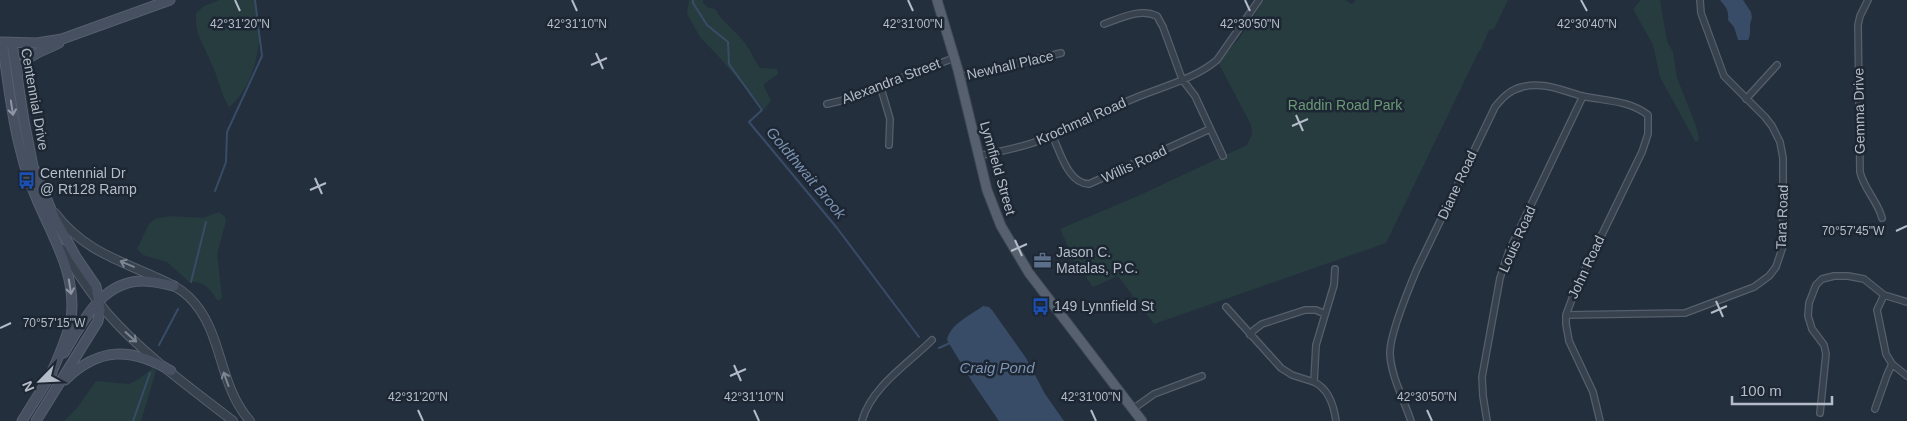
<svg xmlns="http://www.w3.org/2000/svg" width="1907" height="421" viewBox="0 0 1907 421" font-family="Helvetica,sans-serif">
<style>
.green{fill:#263c3f}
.water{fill:#394c67}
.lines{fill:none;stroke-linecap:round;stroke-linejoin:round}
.stream{stroke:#394c67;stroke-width:2}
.minor-casing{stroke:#565f6c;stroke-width:8}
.tertiary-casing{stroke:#565f6c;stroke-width:10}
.secondary-casing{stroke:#565f6c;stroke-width:11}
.primary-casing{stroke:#414a57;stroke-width:11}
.minor{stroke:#38414e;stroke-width:5.5}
.tertiary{stroke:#38414e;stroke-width:8}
.secondary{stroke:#465061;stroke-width:9}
.primary{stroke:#56606e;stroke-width:9}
.oneway{stroke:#8e96a5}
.oneway2{stroke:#7c8592}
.ticks{fill:none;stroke:#b4bcc9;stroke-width:2}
.labels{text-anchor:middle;stroke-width:5;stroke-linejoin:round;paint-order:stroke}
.street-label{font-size:14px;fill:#b4bcc9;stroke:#1d2633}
.park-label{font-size:14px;fill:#6b9a76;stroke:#1d2633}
.poi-label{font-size:14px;fill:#b4bcc9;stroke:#1d2633;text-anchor:start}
.water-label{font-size:15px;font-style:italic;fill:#7c92b1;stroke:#1d2633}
.ticks-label{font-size:12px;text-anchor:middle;fill:#b4bcc9;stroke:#1d2633;stroke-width:5;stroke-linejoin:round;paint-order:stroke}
</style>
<rect width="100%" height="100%" fill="#242f3e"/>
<path class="green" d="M220,0H254C267,31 256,86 229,107L224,98L214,69L198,34L196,24V13L204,6Z
M689,0H703V3L709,8L715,9C723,23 736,31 745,43C751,51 754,60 760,68L777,69L778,74L764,84V87L771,100L764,110L720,58L700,37L687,14Z
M1264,0H1345L1352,4L1356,0H1508L1494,29L1489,30L1481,49L1478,53L1386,243L1154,324L1118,276L1093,287L1076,264L1060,229L1140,195L1247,145L1252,134L1251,125L1218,62L1239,39Z
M1641,0H1660L1667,41L1673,52L1677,78L1695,123L1699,138L1698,141H1695L1660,77L1653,45L1633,9Z
M219,212L225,217L226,221L217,254L222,297L220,300H217C210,289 204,280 189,282L167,262L143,255L137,249L149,224L155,219L170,216L203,218Z
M153,368L156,371L141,421H64L77,408L96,381L129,384L139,379Z"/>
<path class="water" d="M1720,0H1743L1751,12L1752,18C1748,26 1752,33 1748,40H1738L1734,27L1728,20C1729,10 1726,7 1720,0Z
M983,306L989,307L992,310L1026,358L1045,394L1064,421H999L973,383L947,340C950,324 971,315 983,306Z"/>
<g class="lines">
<path class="stream" d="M693,0V3L707,25L728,42L729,64L762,110L749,122L837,228L919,337
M215,191L226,162L227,132L262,56L255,0
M191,282L206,222
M159,345L178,309
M939,348L950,343
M133,421L150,373"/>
<defs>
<path id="minor" d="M1868,0L1860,16L1858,25L1860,172C1864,189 1878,202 1882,218
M1104,24C1121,18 1140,8 1157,16L1163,27L1182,79L1195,96L1223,156
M959,77L1061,53
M880,85L890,119L889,145
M1746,99L1777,65
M827,104L840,101L954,58
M1052,135C1060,151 1068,184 1089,184L1210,129
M978,156C999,152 1020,148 1041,140C1073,129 1103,111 1135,98C1161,87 1195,79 1217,60L1259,0
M1335,269L1334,285L1316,345L1314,382C1329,389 1334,406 1336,421
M1884,295L1877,310L1886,354L1892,364L1907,376
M1226,307L1281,368L1292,375L1314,382
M1566,315L1685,313L1754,287L1769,276L1776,267L1783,246V158L1780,142L1772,126L1765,117L1724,76L1701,13L1700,0
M1250,335L1254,330L1262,324L1305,310H1316L1325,314
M1133,409L1154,394L1202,376
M1875,409L1887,375L1892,364
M1820,413L1826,354L1824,345L1812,329L1808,316L1809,303L1816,285L1822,279L1834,276H1848L1864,279L1884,295L1907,302
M862,421C871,387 908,364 932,340
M1411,421C1404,400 1391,376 1390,354C1389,336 1409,288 1417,269L1495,107C1503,97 1510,90 1522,87C1543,81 1563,91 1582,96C1605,101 1629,100 1648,115V134L1642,152L1576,288L1566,315V324L1569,341L1593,392L1600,421
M1487,421L1483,396L1482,377L1500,278L1509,251L1583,96"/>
<path id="tertiary" d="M55,213C81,248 115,259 153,276C166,282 179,287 189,297C224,331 217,384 250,421
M62,249C76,271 91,294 108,314C144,355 191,388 233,421"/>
<path id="secondary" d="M12,43L24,121L33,166L55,219L76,257L96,286L100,310L98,321L36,421
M18,75C21,56 44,51 59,43
M64,353C83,322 101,281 143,281C154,281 164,284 174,286
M50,376C58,358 67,339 71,319C77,276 54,239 38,202C31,186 25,169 21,152C11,116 8,79 2,42L37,43L62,39L170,0
M65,380C99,347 131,347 171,371
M22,421L52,373"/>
<path id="primary" d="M937,0L958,70L987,190L1001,226L1029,273L1142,421"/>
</defs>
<use href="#minor" class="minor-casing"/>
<use href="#tertiary" class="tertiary-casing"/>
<use href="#secondary" class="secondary-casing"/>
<use href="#primary" class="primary-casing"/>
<use href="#minor" class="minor"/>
<use href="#tertiary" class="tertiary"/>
<use href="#secondary" class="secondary"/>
<use href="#primary" class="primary"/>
</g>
<defs><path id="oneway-shaft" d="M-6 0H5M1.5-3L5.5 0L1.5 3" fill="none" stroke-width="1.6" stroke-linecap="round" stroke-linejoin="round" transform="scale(1.25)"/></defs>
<g class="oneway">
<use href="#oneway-shaft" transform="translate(12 108) rotate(81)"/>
<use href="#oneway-shaft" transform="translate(70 287) rotate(81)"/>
</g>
<g class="oneway2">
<use href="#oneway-shaft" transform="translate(127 264) rotate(-157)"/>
<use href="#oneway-shaft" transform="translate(131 337) rotate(42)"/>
<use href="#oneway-shaft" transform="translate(226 379) rotate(-110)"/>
</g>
<path class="ticks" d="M235,0L240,11M572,0L577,11M908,0L913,11M1245,0L1250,11M1581,0L1587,11M596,53L603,69M591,65L607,58M1296,115L1303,131M1292,126L1308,119M315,178L322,194M310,190L326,183M1896,231L1907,226M1015,240L1022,256M1011,251L1027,244M1716,301L1723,317M1711,313L1727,306M0,328L11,323M734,365L741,381M730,376L746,369M418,410L423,421M754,410L759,421M1091,410L1096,421M1427,410L1432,421"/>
<defs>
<symbol id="bus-bare" viewBox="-9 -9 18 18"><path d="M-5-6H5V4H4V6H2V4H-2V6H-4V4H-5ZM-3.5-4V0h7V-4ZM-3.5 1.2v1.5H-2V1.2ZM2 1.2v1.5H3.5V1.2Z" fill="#1a4fb4" stroke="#1d2633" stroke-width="2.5" paint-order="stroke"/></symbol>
<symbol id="office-bare" viewBox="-9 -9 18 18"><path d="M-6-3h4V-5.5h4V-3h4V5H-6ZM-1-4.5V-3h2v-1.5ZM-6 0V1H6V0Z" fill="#5c6f8a" stroke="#1d2633" stroke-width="2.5" paint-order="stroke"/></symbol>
</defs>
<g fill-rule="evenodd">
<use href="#bus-bare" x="14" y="168" width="25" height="25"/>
<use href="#office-bare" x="1030" y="248" width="25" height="25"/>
<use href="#bus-bare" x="1028" y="294" width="25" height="25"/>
</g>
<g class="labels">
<g class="street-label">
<text transform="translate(1010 65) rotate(-13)" y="5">Newhall Place</text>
<text transform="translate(891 81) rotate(-21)" y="5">Alexandra Street</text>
<text transform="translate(35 99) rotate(80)" y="5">Centennial Drive</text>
<text transform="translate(1859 111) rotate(-91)" y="5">Gemma Drive</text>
<text transform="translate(1081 121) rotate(-24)" y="5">Krochmal Road</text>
<text transform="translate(1134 164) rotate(-25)" y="5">Willis Road</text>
<text transform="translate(998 168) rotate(74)" y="5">Lynnfield Street</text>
<text transform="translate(1457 185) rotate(-65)" y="5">Diane Road</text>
<text transform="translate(1782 217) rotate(-88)" y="5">Tara Road</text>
<text transform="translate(1517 239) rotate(-66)" y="5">Louis Road</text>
<text transform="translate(1586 267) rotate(-65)" y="5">John Road</text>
</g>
<g class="park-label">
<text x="1345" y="110">Raddin Road Park</text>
</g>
<g class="poi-label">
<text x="40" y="178">Centennial Dr<tspan x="40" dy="16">@ Rt128 Ramp</tspan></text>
<text x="1056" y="257">Jason C.<tspan x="1056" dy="16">Matalas, P.C.</tspan></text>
<text x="1054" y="311">149 Lynnfield St</text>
</g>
<g class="water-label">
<text transform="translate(806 173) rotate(50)" y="5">Goldthwait Brook</text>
<text x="997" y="373">Craig Pond</text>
</g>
</g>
<g class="ticks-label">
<text x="240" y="28">42°31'20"N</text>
<text x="1250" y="28">42°30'50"N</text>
<text x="1587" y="28">42°30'40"N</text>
<text x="577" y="28">42°31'10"N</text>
<text x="913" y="28">42°31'00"N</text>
<text x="1853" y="235">70°57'45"W</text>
<text x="54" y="327">70°57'15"W</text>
<text x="418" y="401">42°31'20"N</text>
<text x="754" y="401">42°31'10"N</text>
<text x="1091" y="401">42°31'00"N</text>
<text x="1427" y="401">42°30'50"N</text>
</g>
<g transform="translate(40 381) rotate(246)" stroke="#1d2633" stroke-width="4" paint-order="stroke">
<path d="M0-4L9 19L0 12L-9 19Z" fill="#b4bcc9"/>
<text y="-8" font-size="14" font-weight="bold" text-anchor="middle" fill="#b4bcc9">N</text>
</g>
<path d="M1732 396v8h100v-8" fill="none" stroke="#b4bcc9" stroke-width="2.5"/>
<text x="1740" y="396" font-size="15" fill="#b4bcc9" stroke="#1d2633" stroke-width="4" paint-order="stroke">100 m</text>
</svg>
